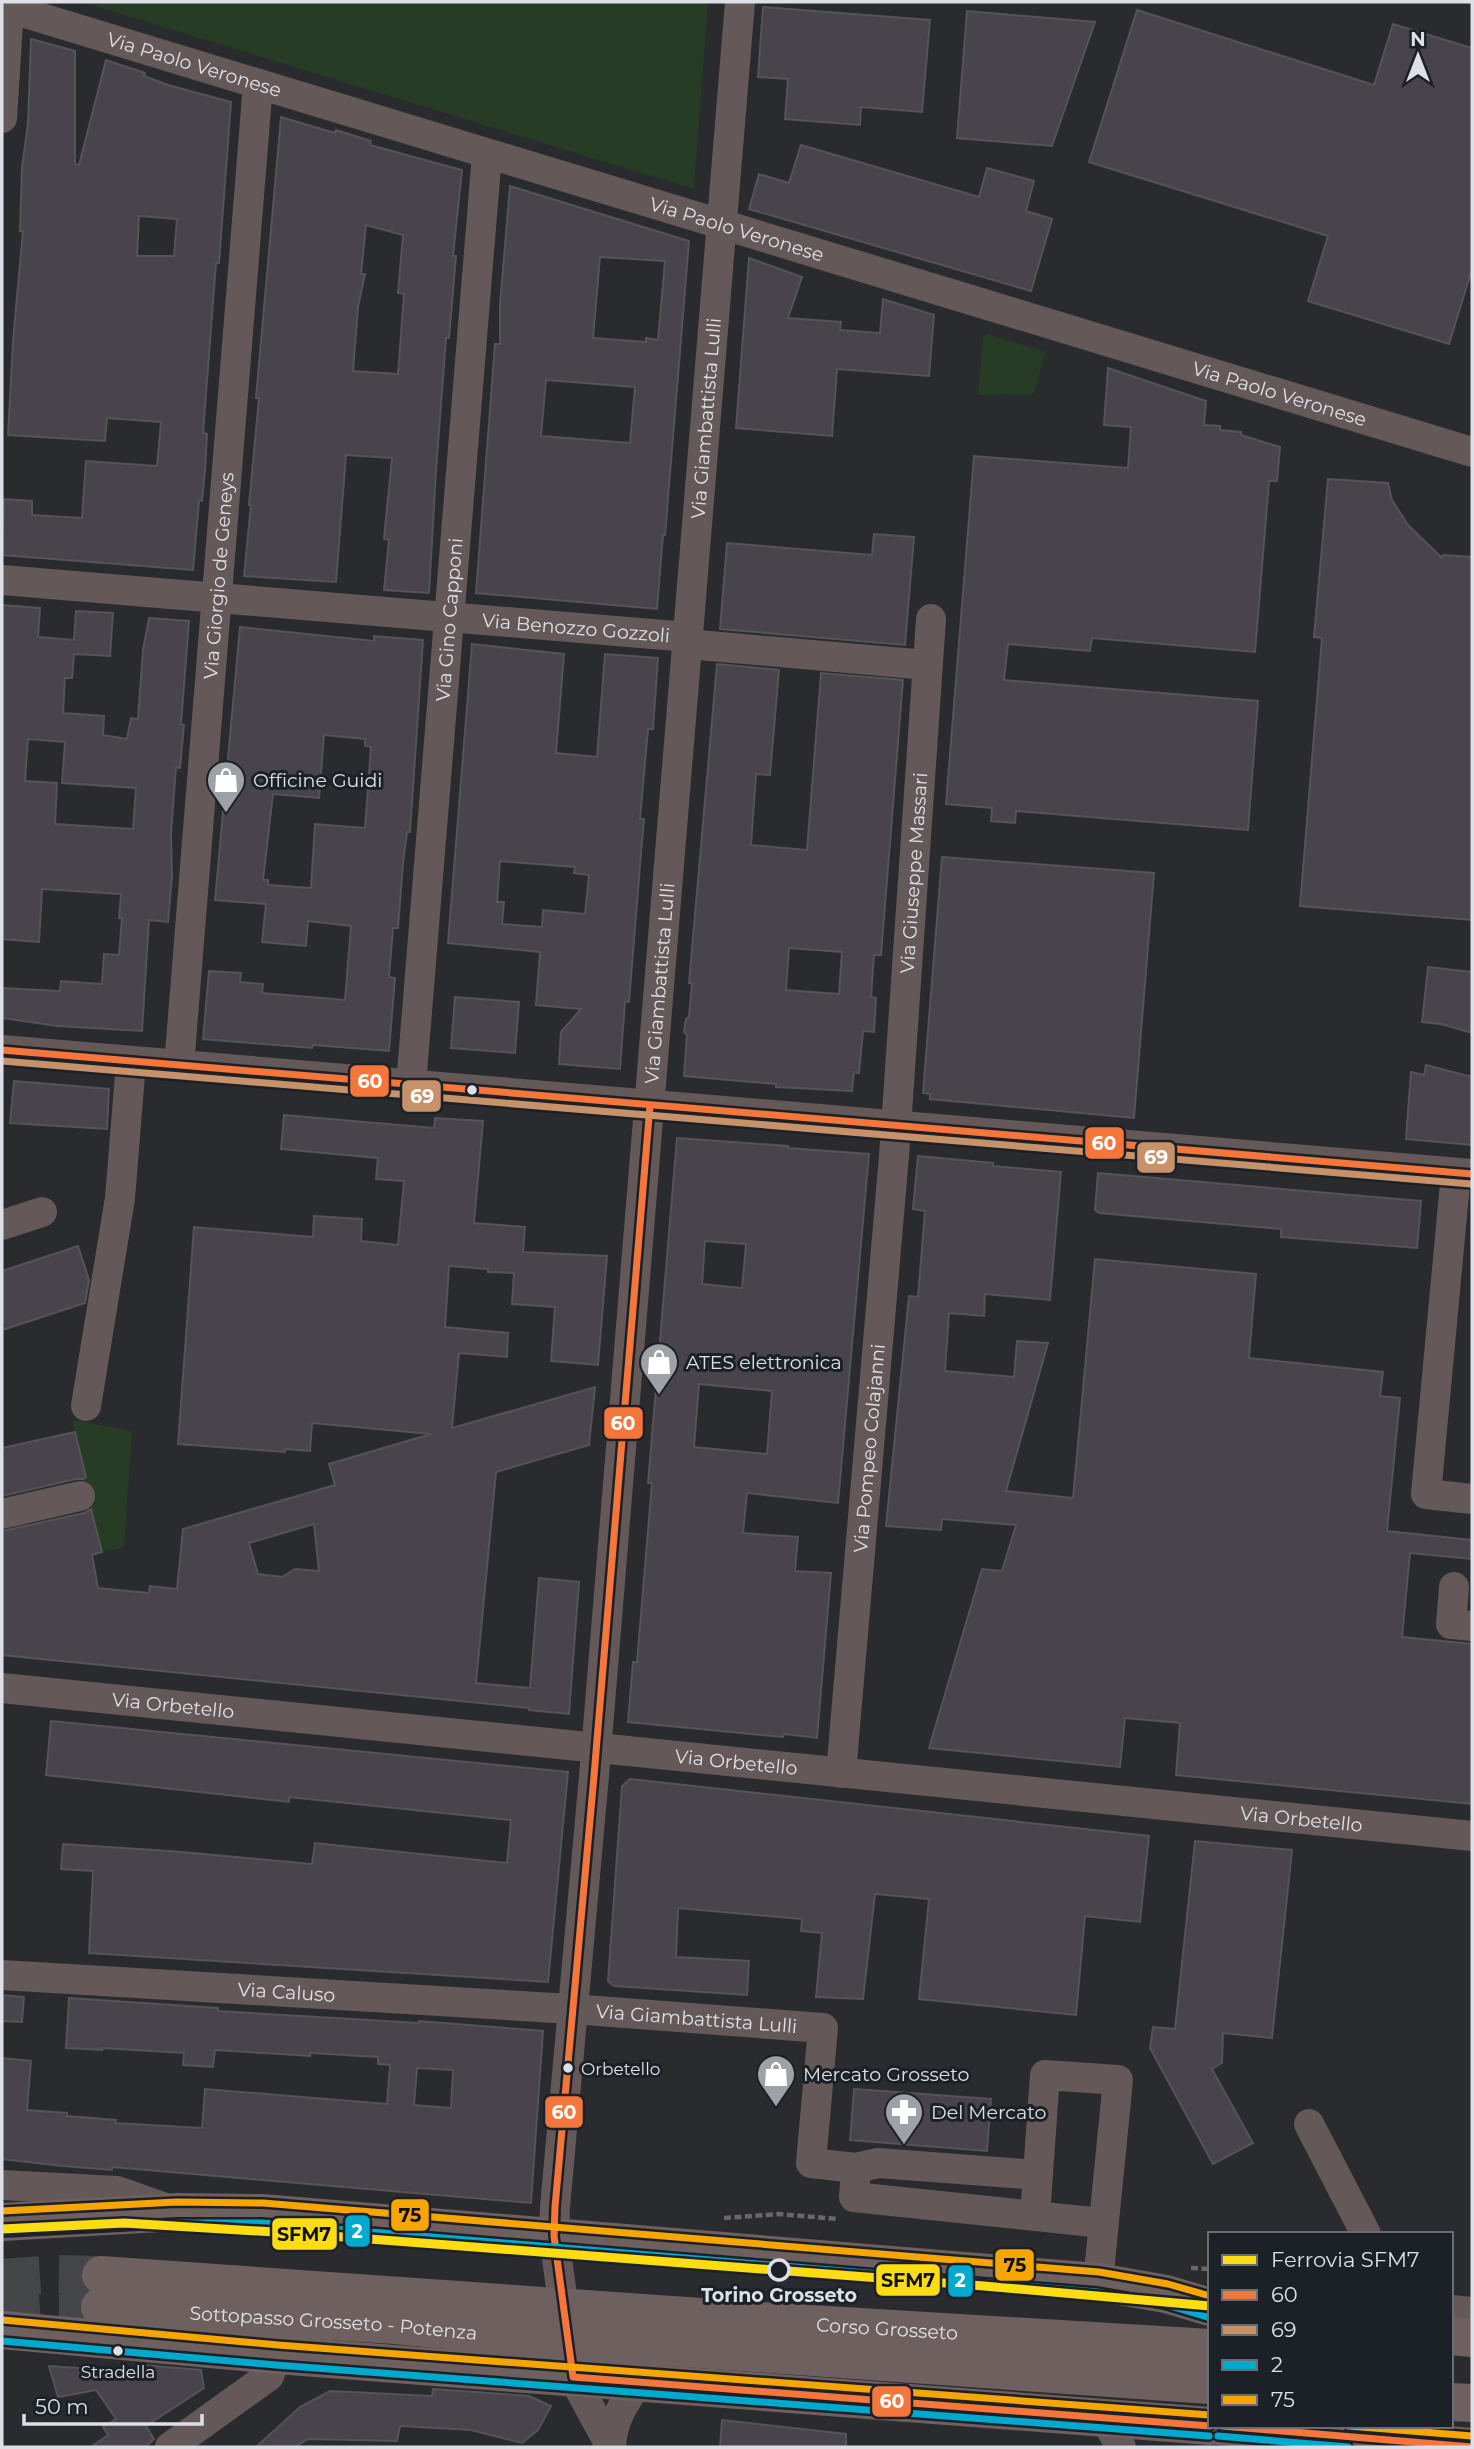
<svg xmlns="http://www.w3.org/2000/svg" width="1474" height="2449" viewBox="0 0 1474 2449" font-family="Montserrat,sans-serif">
<style>
.green{fill:#263c25}
.building{fill:#49444c;stroke:#545457;stroke-width:2;fill-rule:evenodd}
.lines{fill:none;stroke-linecap:round;stroke-linejoin:round}
.major-tunnel{stroke:#44464a;stroke-width:38;stroke-dasharray:38 19;stroke-linecap:butt}
.path{stroke:#6d6667;stroke-width:4.5;stroke-dasharray:7 3.5;stroke-linecap:butt}
.minor{stroke:#645858;stroke-width:30}
.major{stroke:#6f6060;stroke-width:38}
.bus-1-casing{stroke:#1c2128;stroke-width:12}
.bus-2-casing{stroke:#1c2128;stroke-width:12}
.bus-3-casing{stroke:#1c2128;stroke-width:12}
.bus-4-casing{stroke:#1c2128;stroke-width:12}
.bus-1{stroke:#f5763a;stroke-width:7}
.bus-2{stroke:#c7916a;stroke-width:7}
.bus-3{stroke:#00a9ce;stroke-width:7}
.bus-4{stroke:#f7a600;stroke-width:7}
.rail-1-casing{stroke:#1c2128;stroke-width:14}
.rail-1{stroke:#fcdc12;stroke-width:9}
.bus-dot{fill:#dde0e6;stroke:#1c2128;stroke-width:2.5}
.stop-dot{fill:#1c2128;stroke:#dde0e6;stroke-width:3.5}
.labels{text-anchor:middle;stroke-width:6;stroke-linejoin:round;paint-order:stroke}
.bus-label{font-size:17px;fill:#dde0e6;stroke:#1c2128;text-anchor:start}
.street-label{font-size:19px;fill:#dde0e6;stroke:#1c2128}
.poi-label{font-size:19px;fill:#dde0e6;stroke:#1c2128;text-anchor:start}
.stop-label{font-size:19px;font-weight:bold;fill:#dde0e6;stroke:#1c2128}
.line-badge{stroke:#1c2128;stroke-width:2.5}
.badge-label{font-size:19px;text-anchor:middle;font-weight:bold;fill:#fff}
.pale-badge-label{font-size:19px;text-anchor:middle;font-weight:bold;fill:#111}
</style>
<rect width="100%" height="100%" fill="#292b2f"/>
<path class="green" d="M82,2H708L694,189Z
M988,334L1046,352L1033,394L978,395L983,338Z
M72,1420L132,1431L124,1547L102,1552L83,1477L86,1476Z"/>
<path class="building" d="M763,7L930,20L922,112L861,107L860,125L785,119L788,79L758,77Z
M1137,10L1374,85L1393,24L1472,48V269L1449,344L1308,301L1328,236L1089,162Z
M967,11L1095,22L1052,146L957,138Z
M31,39L75,51V164L79,165L106,60L145,73L144,76L168,85L231,102L219,263H216L203,433L207,434L205,471L202,501L199,500L198,513L193,570L2,555L4,499L32,501V515L82,518L86,461L157,466L161,422L107,418L105,441L8,435L13,341L23,231H20L22,167L28,124ZM139,216L177,219L174,256H137Z
M281,117L335,133L336,130L371,141L370,145L462,170L453,256H456L449,338H446L436,471L429,593L384,590L389,540L384,539L392,458L346,455L336,582L244,576L251,505H249L259,398H256ZM366,225L403,235L398,293L404,294L398,374L353,371L358,307L365,274H361Z
M801,145L979,197L987,168L1034,181L1026,211L1052,219L1031,291L749,209L759,174L789,183Z
M510,186L689,241L665,535H663L657,609L476,593L495,344H500V305ZM600,257L665,261L658,340L646,338V342L593,338ZM546,380L635,387L630,443L541,436Z
M749,258L802,277L788,318L841,322L840,330L880,333L883,299L934,315L929,376L837,369L832,436L736,428Z
M1108,368L1206,401L1204,425L1220,426V430L1241,432V435L1280,447L1277,481H1269L1255,652L1092,638L1090,651L1008,644L1004,680L1258,701L1248,830L1016,811L1015,823L991,821L992,808L946,804L974,456L1128,468L1131,427L1104,425Z
M1328,479L1388,483L1392,500L1408,525L1442,558L1443,555L1472,557V920L1300,906L1322,638L1314,637Z
M874,534L914,537L905,645L720,629L727,543L872,555Z
M2,605L40,608L38,637L74,640L76,611L113,613L110,656L74,654L72,678H65L63,713L104,716L103,735L127,739L131,718L138,719L143,650L149,618L189,621L181,724L184,725L180,768L176,767L171,833L172,877L168,922L149,920L142,1031L57,1026L2,1018V988L60,991L61,981L102,984L104,954L119,955L122,918H119L121,894L42,889L39,942L2,939ZM28,739L65,742L62,783L136,788L133,829L55,824L57,783L25,781Z
M240,627L374,641V636L423,640L410,832H407L403,864L398,928H393L389,977L395,978L389,1051L313,1045L312,1048L203,1039L209,971L241,973L240,982L263,984L262,993L345,1000L351,926L308,921L306,946L262,942L266,904L215,900ZM324,735L365,739V746L371,747L365,828L315,824L311,888L268,885V880H263L273,794L319,798Z
M472,644L564,654L556,753L597,757L605,654L658,658L653,729H648L640,819H644L641,853L629,1002H625L620,1069L559,1064L561,1032L581,1009L536,1005L540,952L448,943ZM500,861L575,867L574,873L589,875L585,914L543,910L542,927L502,924L504,902H497Z
M717,664L779,670L770,775L756,774L751,845L807,850L821,673L903,680L881,955H874L871,997L876,998L874,1032L863,1031L859,1073L854,1072L852,1091L776,1087V1084L684,1076L687,1035L684,1032L686,1019L689,1017L692,983H689ZM789,948L842,952L839,994L786,990Z
M942,857L1154,873L1134,1118L930,1099V1094L923,1093Z
M1428,967L1472,972V1033L1441,1024L1422,1022Z
M455,997L519,1002L515,1053L451,1048Z
M1426,1065L1472,1077V1145L1406,1139L1411,1072L1424,1075Z
M14,1081L109,1089L107,1129L10,1123Z
M284,1115L434,1128L435,1118L483,1121L474,1223L525,1227L523,1252L607,1256L598,1365L551,1361L555,1307L512,1304L514,1273L488,1272V1269L449,1266L445,1327L508,1333L507,1357L459,1353L452,1428L595,1387L589,1445L496,1472L476,1683L530,1688L539,1578L579,1582L569,1714L529,1710V1708L2,1655V1531L84,1513L91,1509L102,1552L92,1555L98,1588L149,1593L150,1586L177,1589L183,1529L335,1485L329,1464L431,1434L312,1423L310,1451L285,1449V1452L178,1444L194,1227L313,1237L314,1216L362,1219L361,1241L398,1245L404,1181L376,1179L378,1158L281,1149ZM314,1524L319,1571L295,1569L282,1577L258,1574L249,1543Z
M677,1138L788,1146V1148L869,1154L838,1503L747,1493L743,1533L798,1537L795,1571L831,1573L817,1738L784,1734L783,1737L628,1722L633,1662H637L652,1483H648ZM705,1241L746,1244L742,1288L702,1284ZM699,1384L772,1391L767,1454L694,1447Z
M918,1156L993,1163V1166L1061,1172L1050,1300L985,1294L984,1316L949,1313L945,1371L1014,1377L1017,1341L1048,1343L1006,1491L1073,1498L1095,1259L1256,1274L1249,1358L1383,1372L1380,1396L1400,1398L1387,1531L1472,1540V1559L1410,1553L1402,1637L1472,1644V1804L1176,1775L1180,1723L1125,1718L1120,1767L929,1748L982,1569L1002,1571L1016,1525L942,1519L941,1530L886,1526L909,1296L918,1297L925,1211L913,1209Z
M1098,1173L1421,1201L1417,1248L1281,1237V1229L1099,1213L1095,1210Z
M78,1246L89,1280L85,1303L2,1330V1271Z
M75,1432L86,1477L84,1479H76L2,1496V1448Z
M51,1721L568,1772L548,1982L89,1953L93,1871L61,1869L63,1844L170,1851L312,1864L315,1843L507,1863L511,1820L289,1797V1802L46,1775Z
M630,1779L1149,1836L1140,1922L1085,1916L1076,2015L919,1999L929,1899L875,1894L863,1999L816,1997L822,1933L801,1931L802,1919L678,1908L676,1957L749,1961L747,1995L614,1986L608,1981L622,1786Z
M1195,1841L1292,1850L1272,2038L1223,2033L1222,2063L1212,2069L1253,2143L1213,2164L1150,2048L1153,2027L1175,2029Z
M2,1995L24,1997L22,2022L2,2021Z
M69,1998L218,2008V2011L419,2023V2021L543,2031L531,2203L112,2167V2170L63,2166L2,2159V2058L31,2061L27,2110L67,2113V2116L116,2120L115,2123L202,2128L205,2089L387,2104L390,2065L378,2064V2057L310,2053V2056L215,2050L213,2067L183,2065L184,2053L102,2048V2050L66,2048ZM417,2068L453,2070L451,2108L414,2105Z
M854,2089L991,2099L987,2151L850,2140Z
M142,2365L201,2370L204,2388L146,2426L154,2439L145,2447H91L108,2435L103,2427L116,2419L96,2390L58,2397L49,2366L142,2372Z
M433,2389L529,2396L551,2406L538,2430L522,2443L471,2430L400,2426L397,2441L308,2439L295,2447H256L300,2407L330,2391L432,2396Z
M722,2420L846,2434V2447H720Z"/>
<g class="lines">
<path class="major-tunnel" d="M2,2278L54,2274L101,2275
M2,2311L55,2307H100"/>
<path class="path" d="M724,2218L779,2214L838,2219
M1191,2268L1210,2269"/>
<g class="minor">
<path id="s1" d="M2,6L1472,452"/>
<path d="M2,118L9,8"/>
<path id="s2" d="M2,580L688,637"/>
<path d="M687,644L927,665"/>
<path d="M2,1050L1472,1174"/>
<path id="s3" d="M179,1066L258,84"/>
<path id="s4" d="M411,1085L487,154"/>
<path d="M1456,1173L1426,1494L1472,1499"/>
<path d="M2,1225L42,1212"/>
<path d="M86,1406L120,1198L131,1062"/>
<path d="M2,1514L80,1496"/>
<path d="M1454,1587L1451,1624L1472,1626"/>
<path id="s5" d="M2,1688L1472,1836"/>
<path id="s6" d="M841,1773L894,1156L931,619"/>
<path id="s7" d="M2,1975L572,2009L823,2028L811,2163L856,2168L878,2163L1038,2175"/>
<path d="M1309,2124L1366,2234"/>
<path d="M856,2168L854,2197L1102,2223"/>
<path d="M2,2185L117,2191L168,2209"/>
<path d="M1035,2216L1045,2075L1118,2080L1098,2282L1119,2283"/>
<path d="M1451,2310L1472,2312"/>
<path d="M1104,2417L1121,2447"/>
<path d="M170,2447L269,2376L277,2355"/>
<path id="s8" d="M611,2447L573,2377L554,2236L555,2207L594,1776L740,2"/>
<path d="M611,2447C612,2421 624,2402 639,2382"/>
</g>
<g class="major">
<path d="M2,2222L178,2212L262,2213L1098,2282L1166,2294L1210,2307"/>
<path id="s9" d="M101,2275L729,2319L1210,2348"/>
<path id="s10" d="M100,2307L395,2325L498,2335L1210,2385"/>
<path d="M2,2330L277,2355L1210,2426"/>
<path d="M1451,2336L1472,2338"/>
<path d="M1451,2402L1472,2403"/>
<path d="M1219,2426L1472,2447"/>
</g>
<defs>
<path id="bus-1" d="M2,1050L1472,1174
M650,1105L594,1776L555,2207L554,2236L573,2377L1210,2426
M1222,2426L1472,2447"/>
<path id="bus-2" d="M2,1061L1471,1184"/>
<path id="bus-3" d="M3,2232L178,2223H262L1097,2292L1164,2304L1207,2317
M2,2341L276,2365L1209,2436
M1218,2436L1348,2447"/>
<path id="bus-4" d="M2,2211L177,2202L263,2203L1099,2272L1168,2284L1210,2296
M3,2320L278,2345L1210,2415
M1349,2426L1472,2436"/>
</defs>
<use href="#bus-1" class="bus-1-casing"/>
<use href="#bus-2" class="bus-2-casing"/>
<use href="#bus-3" class="bus-3-casing"/>
<use href="#bus-4" class="bus-4-casing"/>
<use href="#bus-1" class="bus-1"/>
<use href="#bus-2" class="bus-2"/>
<use href="#bus-3" class="bus-3"/>
<use href="#bus-4" class="bus-4"/>
<defs>
<path id="rail-1" d="M2,2229L124,2223L291,2233L984,2286L1210,2306"/>
</defs>
<use href="#rail-1" class="rail-1-casing"/>
<use href="#rail-1" class="rail-1"/>
</g>
<defs>
<symbol id="shop-pin" viewBox="-11 -11 22 30"><path d="M0 17L-7.5 6A9.5 9.5 0 1 1 7.5 6Z" fill="#9ea1a6" stroke="#1c2128"/><path d="M-5-2.5h2.3a2.7 3.5 0 0 1 5.4 0H5L5.5 6h-11ZM-1.5-2.5h3a1.5 2.3 0 0 0-3 0Z" fill="#fff"/></symbol>
<symbol id="pharmacy-pin" viewBox="-11 -11 22 30"><path d="M0 17L-7.5 6A9.5 9.5 0 1 1 7.5 6Z" fill="#9ea1a6" stroke="#1c2128"/><path d="M-2-6h4v4h4v4h-4v4h-4v-4h-4v-4h4Z" fill="#fff"/></symbol>
</defs>
<g fill-rule="evenodd">
<use href="#shop-pin" x="204" y="758" width="44" height="60"/>
<use href="#shop-pin" x="637" y="1340" width="44" height="60"/>
<use href="#shop-pin" x="754" y="2052" width="44" height="60"/>
<use href="#pharmacy-pin" x="882" y="2090" width="44" height="60"/>
</g>
<g class="bus-dot">
<circle cx="472" cy="1090" r="6"/>
<circle cx="568" cy="2068" r="6"/>
<circle cx="118" cy="2351" r="6"/>
</g>
<circle class="stop-dot" cx="779" cy="2270" r="10"/>
<g class="labels">
<g class="bus-label">
<text x="581" y="2075">Orbetello</text>
<text x="118" y="2378" text-anchor="middle">Stradella</text>
</g>
<g class="street-label">
<text dy="7" stroke="none"><textPath href="#s1" startOffset="201">Via Paolo Veronese</textPath></text>
<text dy="7" stroke="none"><textPath href="#s1" startOffset="768">Via Paolo Veronese</textPath></text>
<text dy="7" stroke="none"><textPath href="#s1" startOffset="1335">Via Paolo Veronese</textPath></text>
<text dy="7" stroke="none"><textPath href="#s8" startOffset="2046">Via Giambattista Lulli</textPath></text>
<text dy="7" stroke="none"><textPath href="#s3" startOffset="492">Via Giorgio de Geneys</textPath></text>
<text dy="7" stroke="none"><textPath href="#s4" startOffset="467">Via Gino Capponi</textPath></text>
<text dy="7" stroke="none"><textPath href="#s2" startOffset="576">Via Benozzo Gozzoli</textPath></text>
<text dy="7" stroke="none"><textPath href="#s6" startOffset="903">Via Giuseppe Massari</textPath></text>
<text dy="7" stroke="none"><textPath href="#s8" startOffset="1479">Via Giambattista Lulli</textPath></text>
<text dy="7" stroke="none"><textPath href="#s6" startOffset="326">Via Pompeo Colajanni</textPath></text>
<text dy="7" stroke="none"><textPath href="#s5" startOffset="172">Via Orbetello</textPath></text>
<text dy="7" stroke="none"><textPath href="#s5" startOffset="738">Via Orbetello</textPath></text>
<text dy="7" stroke="none"><textPath href="#s5" startOffset="1306">Via Orbetello</textPath></text>
<text dy="7" stroke="none"><textPath href="#s7" startOffset="285">Via Caluso</textPath></text>
<text dy="7" stroke="none"><textPath href="#s7" startOffset="696">Via Giambattista Lulli</textPath></text>
<text dy="7" stroke="none"><textPath href="#s10" startOffset="234">Sottopasso Grosseto - Potenza</textPath></text>
<text dy="7" stroke="none"><textPath href="#s9" startOffset="788">Corso Grosseto</textPath></text>
</g>
<g class="poi-label">
<text x="253" y="787">Officine Guidi</text>
<text x="686" y="1369">ATES elettronica</text>
<text x="803" y="2081">Mercato Grosseto</text>
<text x="931" y="2119">Del Mercato</text>
</g>
<g class="stop-label">
<text x="779" y="2302">Torino Grosseto</text>
</g>
</g>
<g class="line-badge">
<rect x="349" y="1064" width="41" height="34" rx="7" fill="#f5763a"/>
<rect x="401" y="1079" width="41" height="34" rx="7" fill="#c7916a"/>
<rect x="1084" y="1126" width="41" height="34" rx="7" fill="#f5763a"/>
<rect x="1136" y="1141" width="40" height="33" rx="7" fill="#c7916a"/>
<rect x="603" y="1406" width="41" height="34" rx="7" fill="#f5763a"/>
<rect x="544" y="2095" width="40" height="34" rx="7" fill="#f5763a"/>
<rect x="390" y="2198" width="40" height="34" rx="7" fill="#f7a600"/>
<rect x="344" y="2214" width="27" height="34" rx="7" fill="#00a9ce"/>
<rect x="271" y="2217" width="67" height="34" rx="7" fill="#fcdc12"/>
<rect x="994" y="2248" width="41" height="34" rx="7" fill="#f7a600"/>
<rect x="875" y="2263" width="66" height="34" rx="7" fill="#fcdc12"/>
<rect x="947" y="2264" width="27" height="34" rx="7" fill="#00a9ce"/>
<rect x="871" y="2385" width="41" height="33" rx="7" fill="#f5763a"/>
</g>
<g class="badge-label">
<text x="370" y="1088">60</text>
<text x="422" y="1103">69</text>
<text x="1104" y="1150">60</text>
<text x="1156" y="1164">69</text>
<text x="623" y="1430">60</text>
<text x="564" y="2119">60</text>
<text x="357" y="2238">2</text>
<text x="960" y="2287">2</text>
<text x="892" y="2408">60</text>
</g>
<g class="pale-badge-label">
<text x="410" y="2222">75</text>
<text x="304" y="2241">SFM7</text>
<text x="1015" y="2272">75</text>
<text x="908" y="2287">SFM7</text>
</g>
<rect width="1474" height="2449" fill="none" stroke="#dde0e6" stroke-width="7"/>
<rect x="1208" y="2232" width="245" height="196" fill="#1c2128" stroke="#696d74" stroke-width="2"/>
<rect x="1222" y="2255" width="35" height="10" fill="#fcdc12" stroke="#696d74" stroke-width="2"/>
<text x="1271" y="2267" font-size="21" fill="#dde0e6">Ferrovia SFM7</text>
<rect x="1222" y="2290" width="35" height="10" fill="#f5763a" stroke="#696d74" stroke-width="2"/>
<text x="1271" y="2302" font-size="21" fill="#dde0e6">60</text>
<rect x="1222" y="2325" width="35" height="10" fill="#c7916a" stroke="#696d74" stroke-width="2"/>
<text x="1271" y="2337" font-size="21" fill="#dde0e6">69</text>
<rect x="1222" y="2360" width="35" height="10" fill="#00a9ce" stroke="#696d74" stroke-width="2"/>
<text x="1271" y="2372" font-size="21" fill="#dde0e6">2</text>
<rect x="1222" y="2395" width="35" height="10" fill="#f7a600" stroke="#696d74" stroke-width="2"/>
<text x="1271" y="2407" font-size="21" fill="#dde0e6">75</text>
<g transform="translate(1418 56)" stroke="#1c2128" stroke-width="5" paint-order="stroke">
<path d="M0-5L12 26L0 18L-12 26Z" fill="#dde0e6"/>
<text y="-10" font-size="19" font-weight="bold" text-anchor="middle" fill="#dde0e6">N</text>
</g>
<path d="M24 2414v10h178v-10" fill="none" stroke="#dde0e6" stroke-width="3.5"/>
<text x="35" y="2414" font-size="21" fill="#dde0e6" stroke="#1c2128" stroke-width="5" paint-order="stroke">50 m</text>
</svg>
